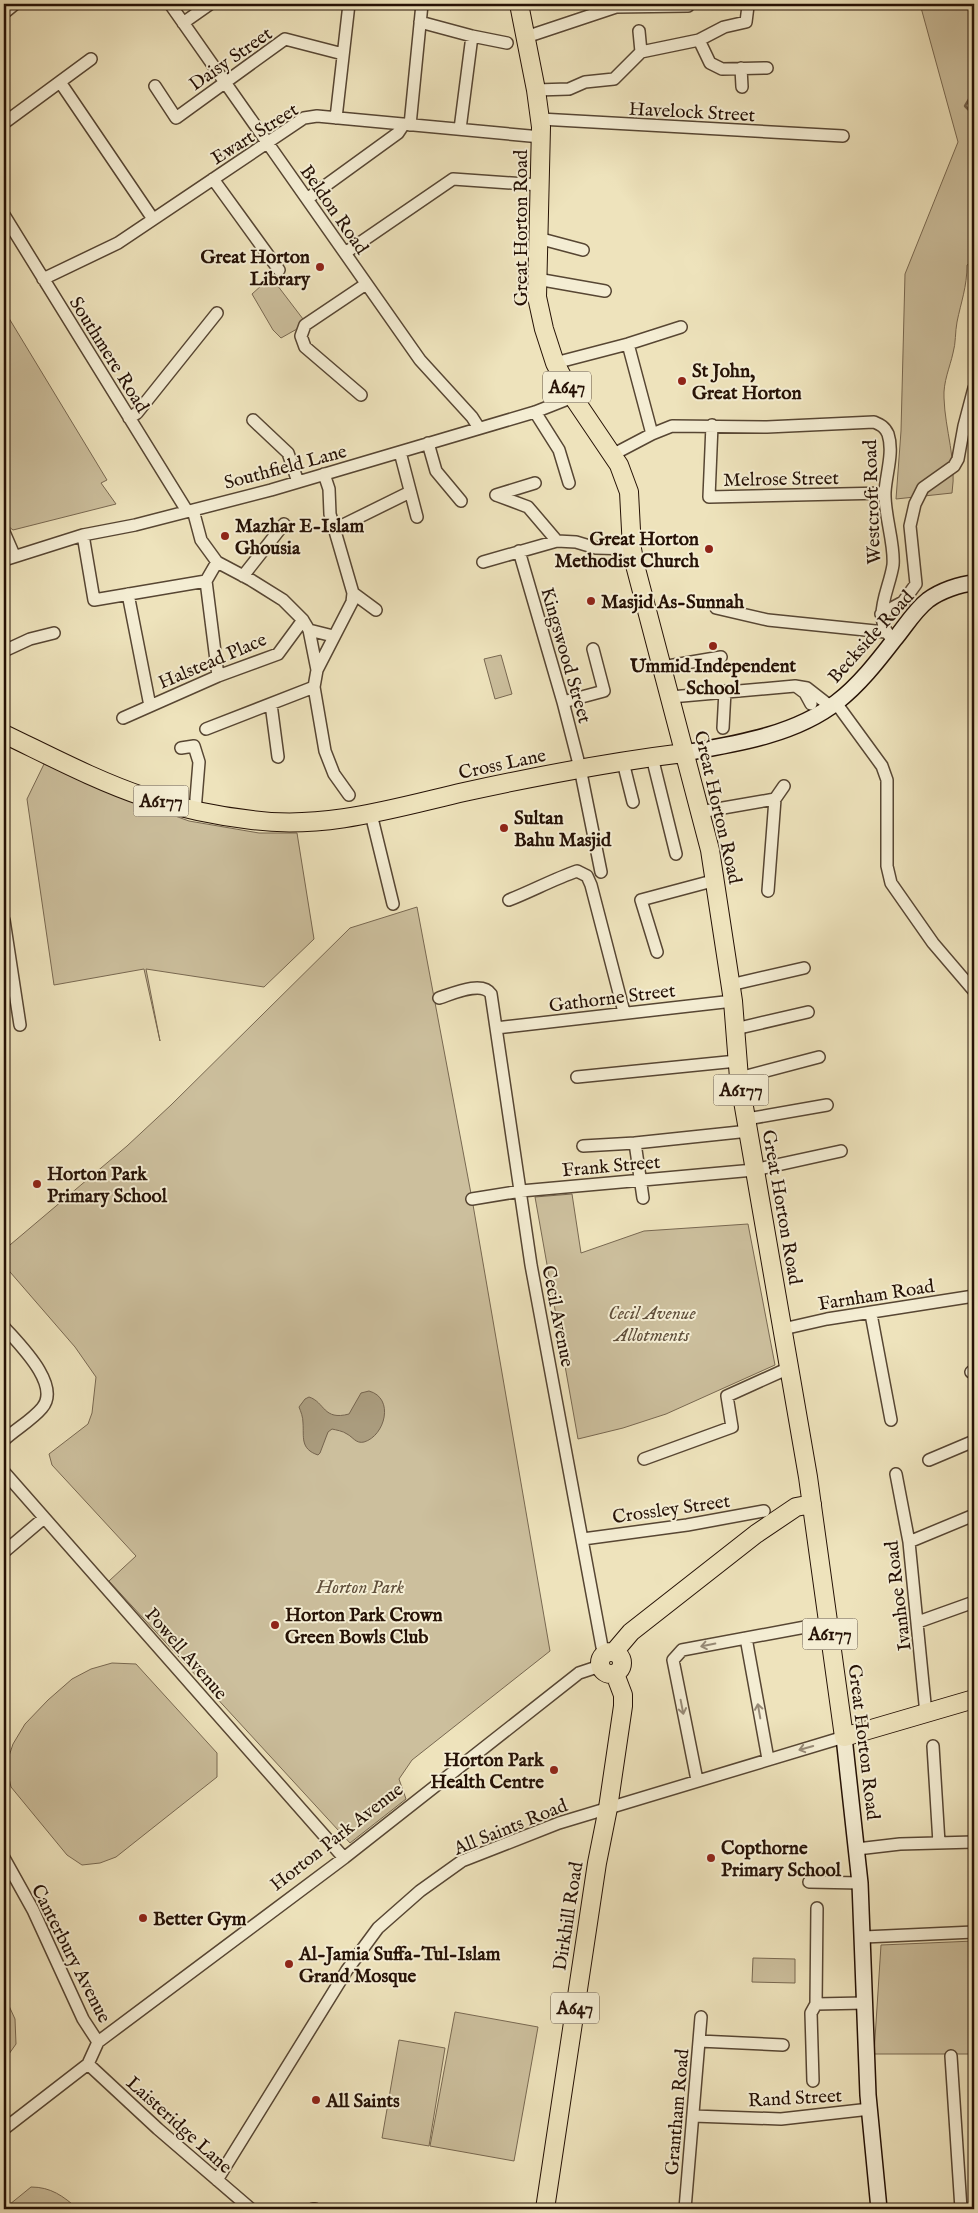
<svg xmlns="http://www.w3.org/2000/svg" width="978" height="2213" viewBox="0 0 978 2213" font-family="'IM FELL English',serif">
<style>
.green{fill:#ccbf9d;stroke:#786851}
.water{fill:#aa9c7e;stroke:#75644e}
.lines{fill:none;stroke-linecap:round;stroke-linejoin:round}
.stream{stroke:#75644e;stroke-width:2.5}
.street-casing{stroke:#574633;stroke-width:14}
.secondary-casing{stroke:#251105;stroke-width:18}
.primary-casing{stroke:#251105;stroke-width:20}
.street{stroke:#f4edd3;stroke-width:11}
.secondary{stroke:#f4edd3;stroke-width:15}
.primary{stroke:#eee3bc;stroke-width:18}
.oneway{stroke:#978a76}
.poi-dot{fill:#8f2418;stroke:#f4edd3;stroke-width:2}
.labels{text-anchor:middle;stroke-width:4;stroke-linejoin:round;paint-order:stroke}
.shield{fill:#f4edd3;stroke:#635343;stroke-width:1}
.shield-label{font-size:18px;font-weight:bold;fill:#251105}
.street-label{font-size:19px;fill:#251105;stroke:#f4edd3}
.poi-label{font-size:19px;font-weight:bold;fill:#251105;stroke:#f4edd3;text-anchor:start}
.park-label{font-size:19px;font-style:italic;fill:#5f4e3a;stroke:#f4edd3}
</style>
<rect width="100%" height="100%" fill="#eee3bc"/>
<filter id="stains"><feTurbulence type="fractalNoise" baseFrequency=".004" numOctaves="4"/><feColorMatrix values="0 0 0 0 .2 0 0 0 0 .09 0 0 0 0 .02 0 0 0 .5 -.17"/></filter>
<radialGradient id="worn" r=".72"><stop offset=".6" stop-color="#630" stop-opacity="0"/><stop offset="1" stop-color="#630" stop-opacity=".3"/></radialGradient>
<path class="green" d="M920,4H974V261L967,265C967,287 961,302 957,322C955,332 956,343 953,353C950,367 943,382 944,398C945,430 957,461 952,493L896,499L901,431L905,274L958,142Z
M271,277L303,319L297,329L281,338L273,330L252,294Z
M4,310L107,480L101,483L116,504L13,530L4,523Z
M501,655L512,694L495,699L484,659Z
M45,762L125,798L189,821L259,833H297L314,939L264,987L146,969L160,1041L144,969L54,985L27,799Z
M417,907L472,1199L550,1651L412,1760L399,1779L406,1799L350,1843L109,1581L136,1556L52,1465L49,1454L88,1424L92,1413L96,1377L75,1347L4,1265V1250L127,1146L171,1105L350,928Z
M572,1194L581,1253L644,1231L748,1224L775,1365L666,1414L623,1428L578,1439L535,1197Z
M112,1663L136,1664L217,1753V1777L116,1857L100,1863L82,1865L67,1855L11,1787L6,1765L13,1744L25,1724L48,1700L72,1679L91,1669Z
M974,1941V2054H874L881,1945Z
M753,1958L795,1959V1983L752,1982Z
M4,1995L15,2019L16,2044L4,2061Z
M455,2012L538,2027L514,2161L430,2146Z
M399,2040L445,2048L429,2146L382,2138Z
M31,2187C51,2187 63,2196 78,2209H4Z"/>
<path class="water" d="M369,1391C395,1398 385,1436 364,1442C356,1444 353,1437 347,1434C343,1431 336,1430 332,1429L328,1432L320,1453L318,1455C300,1449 304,1437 303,1423C303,1417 301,1412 299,1407L305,1399L309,1397C325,1402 323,1421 349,1414L361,1393Z"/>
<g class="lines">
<path class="stream" d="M974,91L965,106L974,115"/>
<defs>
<path id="street" d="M170,4L420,360L472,417L479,428
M4,13L15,4
M420,22L472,36L507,43
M183,23L210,4
M526,37L616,7L688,6L689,4
M699,40L710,63L722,69L767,68
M641,52L699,40L724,27L746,22L748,6
M741,68L742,87
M60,82L153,219
M155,86L176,118L285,39L343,54
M536,90L569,89L585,82L614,79L641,52L639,31
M336,118L349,4
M540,119L843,136
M4,123L91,59
M410,125L422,4
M460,129L472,36
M213,179L279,270
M307,199L398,133L404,124
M4,215L187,511
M538,238L583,250
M345,253L453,179L540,185
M43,279L118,243L304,118L317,116L541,137
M537,279L605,291
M628,344L652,434
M555,363L628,344L681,327
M361,395L305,347L301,336L305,325L366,284
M535,412L559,450L569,483
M129,418L137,413L217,313
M253,420L288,453L298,482
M712,425L709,497L885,493
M428,443L436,471L461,501
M400,452L417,517
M612,455L652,434L672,426L767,427L874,422C881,425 885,427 888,434C894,452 886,474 885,492C884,515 895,544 893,565C889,592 870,618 894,641
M496,495L528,507L557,541L576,542L596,548L632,549
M496,495L535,483
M193,510L201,540L217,562L251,580L283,600L303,620L309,630L317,670L314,687L325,751L334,774L349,795
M335,529L410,492
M4,532L14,555
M83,535L94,600L206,581
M519,551L563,702L580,768L601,872
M4,560L83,535L135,525L271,490L535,412L573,397
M217,562L206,581L218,676
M483,562L557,541
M243,576L284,524
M353,593L376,610
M128,594L150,706
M716,608L768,620L885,632
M881,614L903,602L916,584L910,526L915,504L923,488L954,466L958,459L964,426L974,388
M309,630L333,636
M4,651L30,639L54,633
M662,667L721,657
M317,670L352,602L353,593L330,514L329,489L324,474
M797,687L805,693L811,704
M671,697L795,686L807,688L830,706
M563,702L604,691L593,649
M836,703L882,766L887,780V866L891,883L933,943L974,991
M271,704L278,757
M123,718L218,676L278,654L303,620
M723,728L725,691
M206,729L314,687
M181,748L194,746L199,762L195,811
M652,757L676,854
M623,762L633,802
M700,812L775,799L784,786
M371,814L393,904
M768,891L775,799
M509,900C532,891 554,879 577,871L587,876L591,885L624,1012
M4,920L20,1025
M657,952L641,900L716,880
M730,985L804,968
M439,998C452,994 482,980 491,994L531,1265L602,1647
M496,1028L733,1001
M735,1029L808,1012
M577,1077L737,1061
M739,1078L819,1057
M747,1119L827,1105
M635,1143L643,1198
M583,1146L635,1143L749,1131
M472,1199L521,1191L754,1170L841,1151
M871,1314L891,1420
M4,1327C18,1343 62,1385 42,1408C32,1420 16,1429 4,1440
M783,1329L827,1319L974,1296
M971,1372L974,1370
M644,1459L732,1427L727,1396L789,1368
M929,1460L974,1441
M4,1472L344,1858
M896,1474L909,1542L926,1714
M583,1539L687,1525L764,1511
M909,1542L974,1515
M4,1552L44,1518
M918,1622L974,1602
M746,1638L768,1759
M933,1746L939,1843
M697,1780L673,1660L682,1650L816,1625
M857,1849L900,1844L974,1842
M4,1858L33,1910L83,2019L98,2042
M809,1882L860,1883
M817,1908L816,2004L865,2003
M864,1937L974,1932
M699,2041L783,2045
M951,2056L961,2209
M88,2064L158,2129L251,2209
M813,2081L811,2013L816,2004
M693,2116L781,2119L870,2109
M4,2129L88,2064L98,2042L344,1858L579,1673L600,1666
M217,2180L347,1970L378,1928L420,1891L462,1861L559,1823L844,1737
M313,2209H315
M685,2209L701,2017"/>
<path id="secondary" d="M684,753C735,744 795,735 837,702C859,685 877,662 894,640C905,627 914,611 928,600C940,591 960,584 974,583
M844,1737L860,1883L868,2095L879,2209"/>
<path id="primary" d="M519,4L536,90L541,127L537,297L544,329L555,363L573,397L619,465L629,492L632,549L635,565L710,850L733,1001L739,1078L808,1477L844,1737L974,1699
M4,734C50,756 97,781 145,797C180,808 216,816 252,820C324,830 395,808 464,792C537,776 610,762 684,753
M600 1663a11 11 0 1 1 22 0a11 11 0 1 1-22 0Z
M614,1652L631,1632L756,1534L796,1507L812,1504
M545,2209L597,1863L608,1808L623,1706V1695L615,1674"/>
</defs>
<use href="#street" class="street-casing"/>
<use href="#secondary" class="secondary-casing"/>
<use href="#primary" class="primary-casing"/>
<use href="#street" class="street"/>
<use href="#secondary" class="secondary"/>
<use href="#primary" class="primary"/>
</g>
<defs><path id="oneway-shaft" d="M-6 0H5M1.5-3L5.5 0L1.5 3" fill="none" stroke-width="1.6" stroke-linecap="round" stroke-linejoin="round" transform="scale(1.25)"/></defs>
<g class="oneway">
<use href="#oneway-shaft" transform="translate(708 1645) rotate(169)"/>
<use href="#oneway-shaft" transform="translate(682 1707) rotate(79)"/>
<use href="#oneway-shaft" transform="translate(759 1711) rotate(-100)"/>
<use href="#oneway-shaft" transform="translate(806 1748) rotate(164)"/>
</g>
<g class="poi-dot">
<circle cx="320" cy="267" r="5"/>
<circle cx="682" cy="381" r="5"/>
<circle cx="225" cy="536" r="5"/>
<circle cx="709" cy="549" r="5"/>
<circle cx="591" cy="601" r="5"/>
<circle cx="713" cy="646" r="5"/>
<circle cx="504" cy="828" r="5"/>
<circle cx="37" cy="1184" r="5"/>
<circle cx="275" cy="1625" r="5"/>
<circle cx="554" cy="1770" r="5"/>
<circle cx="711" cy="1858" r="5"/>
<circle cx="143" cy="1918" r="5"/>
<circle cx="289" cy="1964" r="5"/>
<circle cx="316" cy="2100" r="5"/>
</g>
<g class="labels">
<g class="shield">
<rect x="543" y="371.5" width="48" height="31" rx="4"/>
<rect x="133.5" y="785.5" width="55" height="31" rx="4"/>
<rect x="713.5" y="1074.5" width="55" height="31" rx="4"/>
<rect x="802.5" y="1618.5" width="55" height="31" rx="4"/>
<rect x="551" y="1992.5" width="48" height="31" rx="4"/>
</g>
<g class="shield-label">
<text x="567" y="393">A647</text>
<text x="161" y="807">A6177</text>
<text x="741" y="1096">A6177</text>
<text x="830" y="1640">A6177</text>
<text x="575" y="2014">A647</text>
</g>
<g class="street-label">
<text transform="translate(230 58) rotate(-35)" y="7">Daisy Street</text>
<text transform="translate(692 111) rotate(3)" y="7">Havelock Street</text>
<text transform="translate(254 133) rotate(-32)" y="7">Ewart Street</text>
<text transform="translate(335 209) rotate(55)" y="7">Beldon Road</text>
<text transform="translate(520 228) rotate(-90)" y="7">Great Horton Road</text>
<text transform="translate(110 354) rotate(58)" y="7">Southmere Road</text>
<text transform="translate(285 466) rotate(-15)" y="7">Southfield Lane</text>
<text transform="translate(781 478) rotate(-1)" y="7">Melrose Street</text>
<text transform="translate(871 502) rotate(-92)" y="7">Westcroft Road</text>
<text transform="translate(870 636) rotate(-48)" y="7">Beckside Road</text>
<text transform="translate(567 655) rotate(74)" y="7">Kingswood Street</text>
<text transform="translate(212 660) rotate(-23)" y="7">Halstead Place</text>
<text transform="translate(502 763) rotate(-12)" y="7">Cross Lane</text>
<text transform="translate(719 807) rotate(77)" y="7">Great Horton Road</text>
<text transform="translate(612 997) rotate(-7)" y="7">Gathorne Street</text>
<text transform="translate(611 1165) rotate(-5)" y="7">Frank Street</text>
<text transform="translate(783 1207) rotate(80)" y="7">Great Horton Road</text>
<text transform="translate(876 1294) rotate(-9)" y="7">Farnham Road</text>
<text transform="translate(559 1316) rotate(79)" y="7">Cecil Avenue</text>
<text transform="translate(671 1508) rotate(-8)" y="7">Crossley Street</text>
<text transform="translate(897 1596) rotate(-97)" y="7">Ivanhoe Road</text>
<text transform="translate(187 1653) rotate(49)" y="7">Powell Avenue</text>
<text transform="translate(865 1742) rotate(83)" y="7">Great Horton Road</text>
<text transform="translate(510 1826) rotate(-22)" y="7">All Saints Road</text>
<text transform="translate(336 1836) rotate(-38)" y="7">Horton Park Avenue</text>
<text transform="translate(567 1916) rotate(-81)" y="7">Dirkhill Road</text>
<text transform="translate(72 1953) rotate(63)" y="7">Canterbury Avenue</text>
<text transform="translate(795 2097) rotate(-3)" y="7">Rand Street</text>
<text transform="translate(676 2112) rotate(-85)" y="7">Grantham Road</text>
<text transform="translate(180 2124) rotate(42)" y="7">Laisteridge Lane</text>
</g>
<g class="poi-label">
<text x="310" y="263" text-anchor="end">Great Horton<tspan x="310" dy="22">Library</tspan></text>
<text x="692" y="377">St John,<tspan x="692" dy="22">Great Horton</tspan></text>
<text x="235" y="532">Mazhar E-Islam<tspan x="235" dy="22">Ghousia</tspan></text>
<text x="699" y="545" text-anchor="end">Great Horton<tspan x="699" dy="22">Methodist Church</tspan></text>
<text x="601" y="608">Masjid As-Sunnah</text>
<text x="713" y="672" text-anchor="middle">Ummid Independent<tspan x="713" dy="22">School</tspan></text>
<text x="514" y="824">Sultan<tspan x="514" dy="22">Bahu Masjid</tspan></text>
<text x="47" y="1180">Horton Park<tspan x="47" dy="22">Primary School</tspan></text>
<text x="285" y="1621">Horton Park Crown<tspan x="285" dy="22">Green Bowls Club</tspan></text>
<text x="544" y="1766" text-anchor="end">Horton Park<tspan x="544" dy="22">Health Centre</tspan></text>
<text x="721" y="1854">Copthorne<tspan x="721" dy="22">Primary School</tspan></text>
<text x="153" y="1925">Better Gym</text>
<text x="299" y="1960">Al-Jamia Suffa-Tul-Islam<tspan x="299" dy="22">Grand Mosque</tspan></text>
<text x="326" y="2107">All Saints</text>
</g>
<g class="park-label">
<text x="652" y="1319">Cecil Avenue<tspan x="652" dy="22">Allotments</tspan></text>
<text x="360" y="1593">Horton Park</text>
</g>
</g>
<rect width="978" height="2213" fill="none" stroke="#eee3bc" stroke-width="20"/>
<rect x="5" y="5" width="968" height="2203" fill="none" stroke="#251105" stroke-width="2.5"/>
<rect x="10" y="10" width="958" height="2193" fill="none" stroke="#251105"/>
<rect width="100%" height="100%" filter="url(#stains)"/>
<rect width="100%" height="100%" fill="url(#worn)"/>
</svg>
